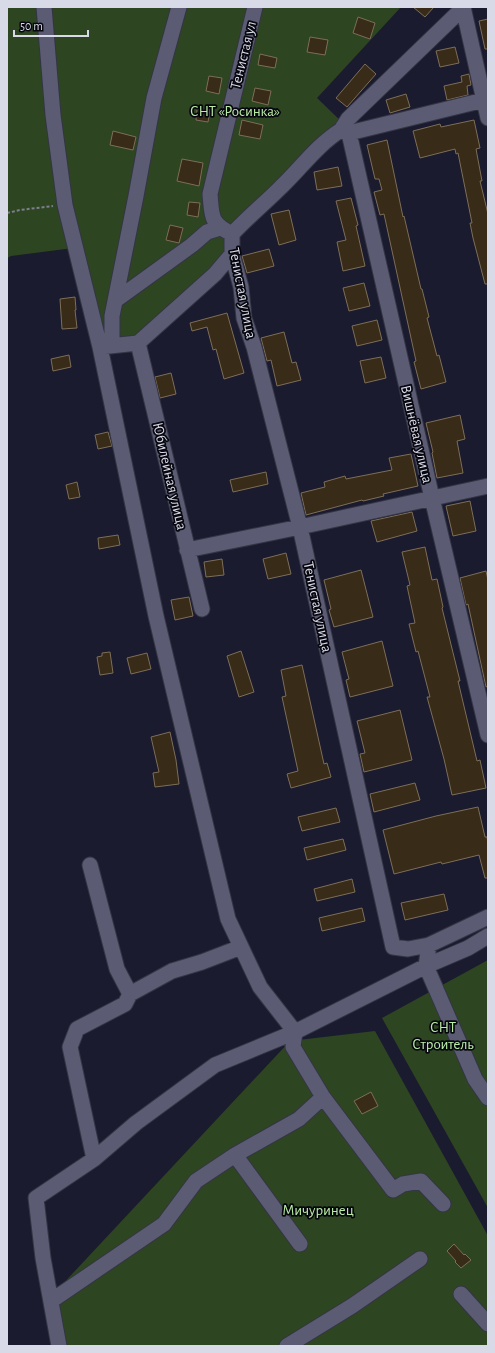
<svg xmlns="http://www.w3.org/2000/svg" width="495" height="1353" viewBox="0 0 495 1353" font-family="'Alegreya Sans',sans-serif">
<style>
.green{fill:#2d4621}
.building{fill:#382b17;stroke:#7d6e58}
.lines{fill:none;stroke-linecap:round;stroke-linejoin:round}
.minor-casing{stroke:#343545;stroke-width:17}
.path{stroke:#7d7e8e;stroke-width:2;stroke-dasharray:3 2;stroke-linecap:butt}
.minor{stroke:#5b5c73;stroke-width:15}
.labels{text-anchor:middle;stroke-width:3.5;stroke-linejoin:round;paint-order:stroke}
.street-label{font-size:15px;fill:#d9dae8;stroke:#07070f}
.park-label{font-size:15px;fill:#bbeca5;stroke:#07070f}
</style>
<rect width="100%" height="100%" fill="#1b1b2f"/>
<path class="green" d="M7,7H401L317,98L344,124L226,238L229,253L138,340L99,335L81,247L11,256L7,258Z
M488,960V1208L382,1018Z
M375,1031L488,1236V1346H55L45,1303L290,1041Z"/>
<path class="building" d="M413,7H434L425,17Z
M358,17L375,23L370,39L353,33Z
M488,19V49H485L479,21Z
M310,37L328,40L325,55L307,52Z
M455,47L459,63L440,67L436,51Z
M260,54L277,58L275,68L258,65Z
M365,64L376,74L347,107L336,98Z
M469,74L471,85L467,86L468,95L447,100L444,86L462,82L461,76Z
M209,76L222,78L219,94L206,91Z
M255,88L271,91L268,105L252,101Z
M406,94L410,107L390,113L386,100Z
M197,109L210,110L208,122L196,120Z
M242,120L263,125L260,139L239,135Z
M474,120L480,148L476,149L482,181H480L488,214V284H485L473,238L470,223H472L458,153L456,154L455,149L420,158L413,131L440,124L441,127Z
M113,131L136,137L133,150L110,145Z
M387,140L403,217L404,216L421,289H422L429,317L427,318L437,356L439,355L446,382L421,389L414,362L416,361L384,214L380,215L374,192L382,190L379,179H375L367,145Z
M182,159L203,163L199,186L177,181Z
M338,167L342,186L317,190L314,172Z
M351,198L358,225L356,226L365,266L343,271L337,242L346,240L336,201Z
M189,202L200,203L198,217L187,215Z
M289,210L296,240L279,245L271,214Z
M170,225L183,228L179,243L166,240Z
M269,249L274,266L247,273L242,256Z
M364,283L370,306L349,311L343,288Z
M75,297L76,310H75L77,328L62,329L60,299Z
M227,313L244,373L224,379L216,349L213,350L207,327L192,331L190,323Z
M377,320L382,340L357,346L352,326Z
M284,332L292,363L296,362L301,380L277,386L271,360L267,361L261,338Z
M69,355L71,367L53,371L51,359Z
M381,357L386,378L365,383L360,361Z
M171,373L176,394L160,398L155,377Z
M460,415L465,439L457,441L463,473L437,478L432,453L433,452L426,423Z
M108,432L112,446L98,449L95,435Z
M411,454L418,486L383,494L384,496L363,501L362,500L306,515L301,493L325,487L324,482L345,476L346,479L392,470L389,458Z
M266,472L268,484L233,492L230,480Z
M77,482L80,497L69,499L66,485Z
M470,501L476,531L453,536L446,506Z
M412,512L417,531L377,542L371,521Z
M118,535L120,545L99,549L98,538Z
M425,547L432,580L437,579L443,607L442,608L460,681H458L477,761L480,760L486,788L452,795L444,759L427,697H430L418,651L416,652L409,624L415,623L407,586L410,585L402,552Z
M286,553L291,574L268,579L263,559Z
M222,559L224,575L206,577L204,562Z
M361,570L373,617L334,627L329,610L331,609L324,580Z
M486,571L488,580V686L486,687L468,604L466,605L460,578Z
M189,597L193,616L175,620L171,600Z
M382,641L393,686L350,697L346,680L349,679L342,652Z
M241,651L254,692L239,697L227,656Z
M110,652L113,673L100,675L97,657L102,656V653Z
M147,653L151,669L131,674L127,658Z
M302,665L324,764L327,763L331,777L291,788L287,774L298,771L282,697L286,696L281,670Z
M400,710L412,760L364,772L360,754L365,753L357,721Z
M170,732L176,760L179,784L155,787L153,773L159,772L151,737Z
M415,783L420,800L374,812L370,794Z
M478,807L485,837H487L488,843V878H485L479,855L442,864L441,862L394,874L383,830L436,816Z
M336,808L340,822L302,831L298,817Z
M343,839L346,850L307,860L304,848Z
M352,879L355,892L317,901L314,889Z
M444,894L448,910L405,920L401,903Z
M362,908L365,921L322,931L319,918Z
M371,1092L378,1106L362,1114L354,1101Z
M454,1244L464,1255L465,1254L471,1260L461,1268L455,1262L456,1261L447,1251Z"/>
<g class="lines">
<defs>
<path id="minor" d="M44,7L53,115L65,205L100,347
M463,7L488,118
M341,130L348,119L463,8
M349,133L432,498L488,735
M232,234V254L241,287L244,318L254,347L300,527L393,947L408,949L429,945
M232,234C248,217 265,203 281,187C301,168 317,145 341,130L349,133L488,99
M232,234C210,223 212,217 210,194L255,7
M232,254L215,274L138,343L100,347L156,616L228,919L260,987L295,1032L293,1047L323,1097
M116,300L192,245L207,232L220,228
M138,343L202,609
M112,346V316L136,196L154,98L179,7
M187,550L300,527L488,486
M90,865L117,969L130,994
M488,936L468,948L426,966L475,1079L488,1098
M235,1155L300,1244
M94,1159L70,1047L77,1029L125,1004L130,994L172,971L202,962L241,947
M461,1294L488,1324
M51,1301L164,1224L196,1181L235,1155L299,1119L323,1097L393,1190L403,1184L421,1181L443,1204
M59,1346L43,1258L36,1198L94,1159L136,1123L215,1065L295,1032L426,966L429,945L488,917
M287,1346L352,1306L420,1259"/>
</defs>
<use href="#minor" class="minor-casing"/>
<path class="path" d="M7,213L20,210L53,206"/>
<use href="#minor" class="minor"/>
</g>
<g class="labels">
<g class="street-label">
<text transform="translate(243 55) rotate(-76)" y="5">Тенистая ул</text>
<text transform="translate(243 293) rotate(79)" y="5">Тенистая улица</text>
<text transform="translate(417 434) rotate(77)" y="5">Вишнёвая улица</text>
<text transform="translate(170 476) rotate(77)" y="5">Юбилейная улица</text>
<text transform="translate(318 607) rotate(78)" y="5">Тенистая улица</text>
</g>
<g class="park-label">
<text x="235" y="116">СНТ «Росинка»</text>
<text x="443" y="1032">СНТ<tspan x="443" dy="17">Строитель</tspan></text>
<text x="318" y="1215">Мичуринец</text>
</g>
</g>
<rect width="495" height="1353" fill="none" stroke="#d9dae8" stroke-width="16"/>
<path d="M14 30v6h74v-6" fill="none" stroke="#d9dae8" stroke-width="2"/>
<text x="20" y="30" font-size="12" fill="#d9dae8" stroke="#07070f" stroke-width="3" paint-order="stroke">50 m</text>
</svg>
